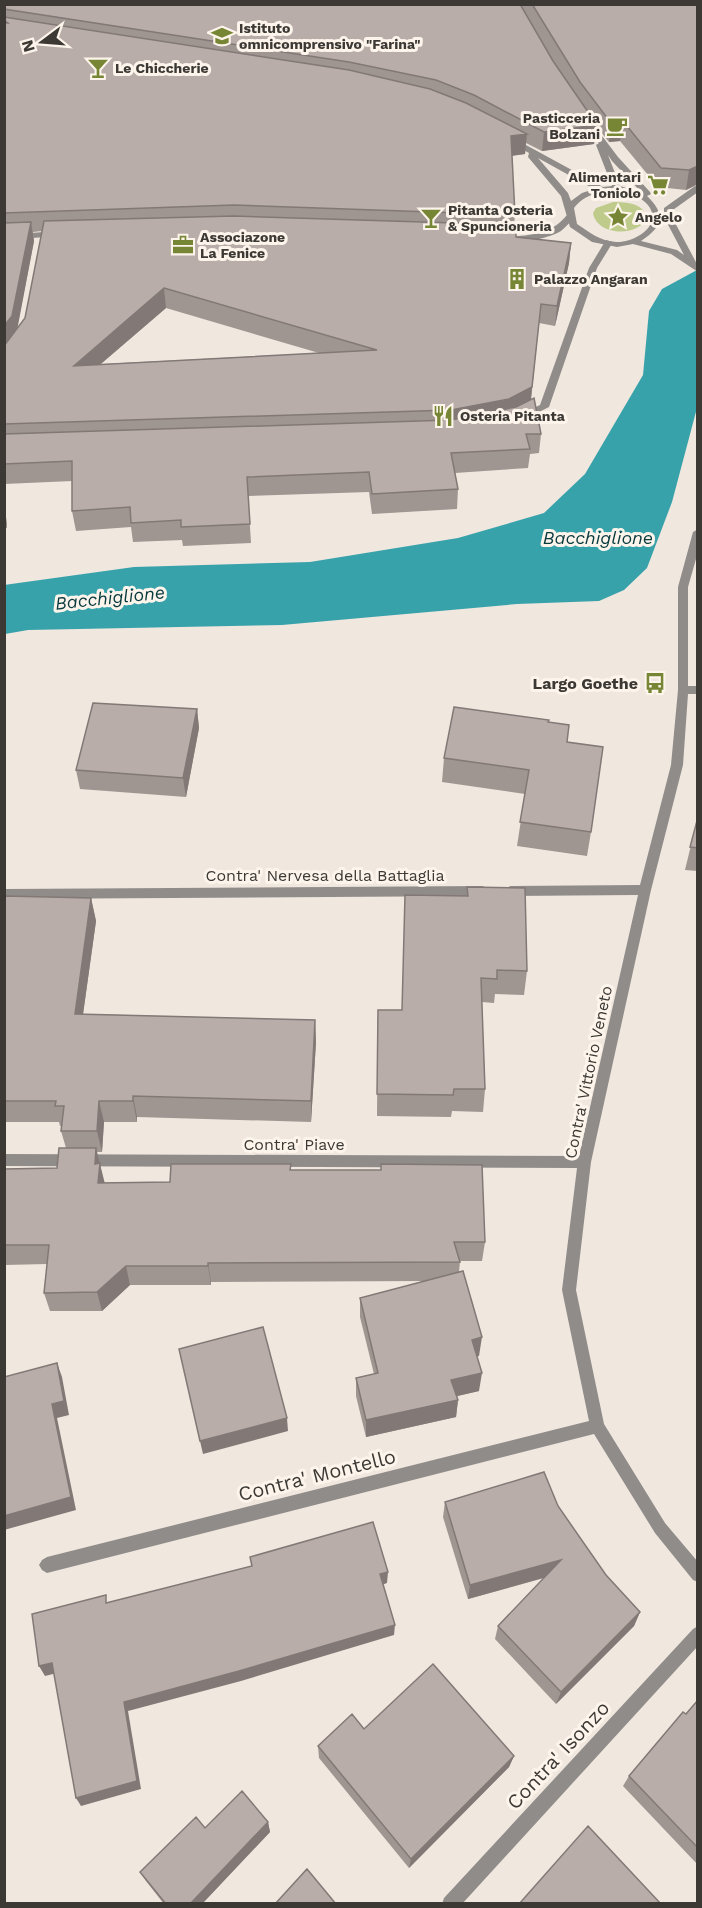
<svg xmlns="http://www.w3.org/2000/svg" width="702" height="1908" viewBox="0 0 702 1908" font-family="'Work Sans',sans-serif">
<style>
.green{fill:#becb8b}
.water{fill:#38a2ab}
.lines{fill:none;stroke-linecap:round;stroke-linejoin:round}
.minor{fill:#908c89;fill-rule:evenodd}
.tertiary{fill:#908c89;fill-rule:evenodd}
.wall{fill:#9f9591;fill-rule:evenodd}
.shaded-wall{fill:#827976}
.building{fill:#b9ada9;stroke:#827976;stroke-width:1.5;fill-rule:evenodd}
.labels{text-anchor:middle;stroke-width:6;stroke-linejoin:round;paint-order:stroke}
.far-poi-label{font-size:14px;font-weight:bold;fill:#3c3935;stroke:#fdf5ec;text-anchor:start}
.poi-label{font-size:16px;font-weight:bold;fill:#3c3935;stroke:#fdf5ec;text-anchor:end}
.street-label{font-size:16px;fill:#3c3935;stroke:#fdf5ec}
.water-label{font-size:18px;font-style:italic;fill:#083a3e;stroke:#fdf5ec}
.near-street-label{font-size:20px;fill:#3c3935;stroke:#fdf5ec}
</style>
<rect width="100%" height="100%" fill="#f0e7df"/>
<path class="green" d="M613,202C627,202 644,203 647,219C636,237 597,236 593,213L596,208Z"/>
<path class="water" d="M697,270V408L672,502L647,568L624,590L599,601L517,604L282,625L28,630L5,634L4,585L134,567L310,562L458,538L544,513L585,474L643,375L649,311L662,289Z"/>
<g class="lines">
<path class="minor" d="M695,186H698V192L670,212H664V208Z
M567,215L574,217C570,222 566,227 561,231C550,238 515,246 505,240L509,237C531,235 552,234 567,215Z
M57,231L61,234L60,236L4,240V235Z
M606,240L613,242L597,268L549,407L525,419H519V415L540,405L589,268Z
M698,529V552L688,587V686H698V694H688L683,765L651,890L591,1162L576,1290L604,1424L665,1523L698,1562V1582L693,1580L655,1533L594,1434L47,1573L42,1570L39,1565L42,1560L47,1557L589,1421L562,1290L577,1168L4,1166V1154L579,1156L638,895L510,896L504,891L510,886L640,885L671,765L678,690V587L693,532Z
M483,886L489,891L483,896L4,899V889Z
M698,1626V1646L462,1904H442L444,1898L693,1629Z"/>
<path class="tertiary" d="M584,120H590L618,157L650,192L651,194L647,196C667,215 662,227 641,241L677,250L684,255L665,219L672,217L698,266V272L671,254L633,244L617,247L592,242L570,227L561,196L528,157L529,153L508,141L515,139L603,187L612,186L596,145L599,143L583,122ZM608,155L612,161L642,193L620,186ZM538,158L594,189L582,193L571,201L568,193ZM616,190C628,194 643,196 650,208C661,228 632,243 616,242C600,241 589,232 577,224L574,208C585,194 599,192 616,190Z"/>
</g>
<path class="wall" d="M4,4H698V184L686,190L658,187L620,141L609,142L596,126L594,144L542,151L526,143L525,154L512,156L515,215L514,225L516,237L571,243L569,263L555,326L539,323L531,400L541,434L539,453L530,454L528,468L455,473L458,489L457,509L372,514L369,492L248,496L251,543L183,546L182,540L133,542L131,527L76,531L72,511V481L4,484ZM42,231L25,318L17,328L34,241L33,232ZM166,308L319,353L101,364Z
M4,495L7,528H4Z
M197,709L199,728L186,797L80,789L76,770Z
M548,722L567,742L591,832L587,856L517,846L525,794L442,782L444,758Z
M698,816V871L685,870Z
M467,887L527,971L524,995L495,994L494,1003L482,1002L485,1089L483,1112L452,1111L451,1117L377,1116L378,1010H402L405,895L467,896Z
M4,896L91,898L96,921L83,1014L315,1020L316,1042L311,1122L137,1117V1122H104L102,1152H97L104,1183L170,1182L291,1164V1170L485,1242L482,1261H460L459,1272L479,1356H477L479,1391L457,1396L458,1400L456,1417L366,1437L356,1396V1378L374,1374L360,1317V1298L424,1281L211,1282V1285H130L102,1311H50L44,1293L47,1264L4,1265V1169L57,1168L66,1148L61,1131L62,1126H60L59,1122H4Z
M445,1502L558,1506L606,1575L640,1612L634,1626L556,1704L495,1639L498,1626L544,1578L468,1599L443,1517Z
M698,1700V1865L623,1786L629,1776Z
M364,1729L514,1756L509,1767L409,1868L319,1758L318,1746Z
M268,1822L270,1832L202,1904H164L146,1881L140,1872L205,1828Z"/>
<path class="shaded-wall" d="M623,121L620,141L609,142L611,123Z
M597,125L594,144L542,151L544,132Z
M527,134L525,154L509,156L511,136Z
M698,166V184L686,190L689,170Z
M31,222L34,241L16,336L4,351V326Z
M571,243L569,263L555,326L557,306Z
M164,288L166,308L76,385L74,366Z
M541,304L530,407L450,430L451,410Z
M4,495L7,528L4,516Z
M197,709L199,728L186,797L183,778Z
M91,898L96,921L80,1036L75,1014Z
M315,1020L316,1042L311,1122V1101Z
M133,1096L137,1117V1122L133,1101Z
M99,1101L104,1122L102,1152L97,1131Z
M96,1148L105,1184L98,1183L95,1164Z
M208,1263L211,1282V1285L208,1266Z
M126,1266L130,1285L102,1311L97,1292Z
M482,1337L479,1356L469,1358L472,1340Z
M57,1363L62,1377L69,1415L57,1418L76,1510L4,1530V1516Z
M482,1373L479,1391L449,1398L451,1380Z
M458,1400L456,1417L366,1437V1420Z
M287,1418L288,1431L203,1454L200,1441Z
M561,1560L557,1574L468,1599L470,1585Z
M388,1572L387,1583L379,1586L380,1574Z
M640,1612L634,1626L556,1704L561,1692Z
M395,1625L394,1635L241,1681L128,1711L141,1789L81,1806L76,1798L124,1702Z
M52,1663L57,1673L45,1676L39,1666Z
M514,1756L509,1767L409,1868L411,1859Z
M268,1822L270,1832L202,1904H190Z"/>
<path class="building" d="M4,4H520L553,61L597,125L544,132L474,95L436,80L349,62L4,9Z
M532,4H698V166L689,170L661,168L623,121L611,123L580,82Z
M4,17L349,70L430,89L466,103L527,134L511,136L515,215L234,205L4,213V23H8L4,20Z
M234,216L516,225V237L571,243L557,306L541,304L532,387L509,399L451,410L4,424V346L25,318L44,221ZM164,288L377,350L74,366Z
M31,222L12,316L4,326V223Z
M534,398L541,434H526L530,449L451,453L458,489L372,494L369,472L247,477L250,524L181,527V520L131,523L130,507L72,511V461L4,464V434L451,420L516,407Z
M93,703L197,709L183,778L76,770Z
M454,707L549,720L548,722L569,725L567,742L603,747L591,832L520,822L529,770L444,758Z
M698,817V848L690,847Z
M467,887L525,888L527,971L497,970V979L481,978L485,1089H454L453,1095L377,1094L378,1010H402L405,895L468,896Z
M4,896L91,898L75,1014L315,1020L311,1101L133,1096V1101H99L97,1131H61L64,1106H55L56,1101H4Z
M59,1148H96L95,1164L100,1163L98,1183L170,1182L171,1164H291L290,1170H381V1164L482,1165L485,1242H454L460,1262L208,1263V1266H126L97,1292L44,1293L49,1245H4V1169L57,1168Z
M463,1271L482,1337L472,1340L482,1373L451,1380L458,1400L366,1420L356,1378L378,1373L360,1298Z
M263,1327L287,1418L200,1441L179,1349Z
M57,1363L64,1401L52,1404L71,1497L4,1516V1377Z
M544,1472L558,1506L606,1575L640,1612L561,1692L498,1626L561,1560L470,1585L445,1502Z
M373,1522L388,1572L380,1574L395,1625L239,1671L124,1702L137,1781L76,1798L52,1663L39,1666L32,1614L106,1595V1603L252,1566L250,1557Z
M433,1664L514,1756L411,1859L318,1746L352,1714L364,1729Z
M698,1700V1848L629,1776L683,1712L686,1714Z
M242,1791L268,1822L190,1904H166L140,1872L196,1817L205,1828Z
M588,1826L661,1904H519Z
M307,1869L336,1904H275Z"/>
<defs>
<symbol id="school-bare" viewBox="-9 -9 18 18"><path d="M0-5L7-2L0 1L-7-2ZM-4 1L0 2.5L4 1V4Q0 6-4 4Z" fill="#778635" stroke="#fdf5ec" stroke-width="2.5" paint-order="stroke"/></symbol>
<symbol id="bar-bare" viewBox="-9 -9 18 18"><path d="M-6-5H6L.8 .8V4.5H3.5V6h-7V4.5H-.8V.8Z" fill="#778635" stroke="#fdf5ec" stroke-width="2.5" paint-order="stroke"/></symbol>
<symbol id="cafe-bare" viewBox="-9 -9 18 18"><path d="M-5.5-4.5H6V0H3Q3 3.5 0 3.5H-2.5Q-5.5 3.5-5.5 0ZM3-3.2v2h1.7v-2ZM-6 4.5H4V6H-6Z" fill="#778635" stroke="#fdf5ec" stroke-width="2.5" paint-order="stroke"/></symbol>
<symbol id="supermarket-bare" viewBox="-9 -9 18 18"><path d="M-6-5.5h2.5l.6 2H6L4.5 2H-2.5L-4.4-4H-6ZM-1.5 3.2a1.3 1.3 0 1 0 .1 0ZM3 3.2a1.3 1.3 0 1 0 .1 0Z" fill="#778635" stroke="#fdf5ec" stroke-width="2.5" paint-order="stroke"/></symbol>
<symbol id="sight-bare" viewBox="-9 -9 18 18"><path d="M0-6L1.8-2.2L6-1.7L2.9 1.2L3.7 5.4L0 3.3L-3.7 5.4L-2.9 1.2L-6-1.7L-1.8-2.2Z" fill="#778635" stroke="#fdf5ec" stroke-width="2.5" paint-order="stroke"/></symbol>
<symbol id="office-bare" viewBox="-9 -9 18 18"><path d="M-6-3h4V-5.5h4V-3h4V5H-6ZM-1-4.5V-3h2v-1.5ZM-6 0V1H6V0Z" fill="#778635" stroke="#fdf5ec" stroke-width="2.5" paint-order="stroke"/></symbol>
<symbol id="building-bare" viewBox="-9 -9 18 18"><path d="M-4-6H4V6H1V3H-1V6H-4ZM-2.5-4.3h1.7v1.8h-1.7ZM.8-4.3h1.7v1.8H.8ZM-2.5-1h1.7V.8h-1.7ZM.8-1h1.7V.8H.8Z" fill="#778635" stroke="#fdf5ec" stroke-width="2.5" paint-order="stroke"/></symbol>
<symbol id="restaurant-bare" viewBox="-9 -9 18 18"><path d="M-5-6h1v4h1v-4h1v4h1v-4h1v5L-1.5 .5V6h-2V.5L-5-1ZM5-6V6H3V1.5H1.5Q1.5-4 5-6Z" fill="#778635" stroke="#fdf5ec" stroke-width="2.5" paint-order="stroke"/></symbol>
<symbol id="bus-bare" viewBox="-9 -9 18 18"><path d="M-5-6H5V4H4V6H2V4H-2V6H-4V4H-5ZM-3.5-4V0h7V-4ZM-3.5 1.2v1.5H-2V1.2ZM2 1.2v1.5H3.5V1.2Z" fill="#778635" stroke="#fdf5ec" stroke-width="2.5" paint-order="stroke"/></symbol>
</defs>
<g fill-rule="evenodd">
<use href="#school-bare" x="207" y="21" width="30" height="30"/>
<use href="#bar-bare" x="83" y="53" width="30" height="30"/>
<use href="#cafe-bare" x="602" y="111" width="30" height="30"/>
<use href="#supermarket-bare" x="643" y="170" width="30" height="30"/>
<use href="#sight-bare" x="603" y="202" width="30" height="30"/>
<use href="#bar-bare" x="416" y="203" width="30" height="30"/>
<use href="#office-bare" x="168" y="230" width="30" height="30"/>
<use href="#building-bare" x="502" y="264" width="30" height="30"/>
<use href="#restaurant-bare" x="428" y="401" width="30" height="30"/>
<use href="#bus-bare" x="640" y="668" width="30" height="30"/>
</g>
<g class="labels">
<g class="far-poi-label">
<text x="239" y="33">Istituto<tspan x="239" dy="16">omnicomprensivo "Farina"</tspan></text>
<text x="115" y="73">Le Chiccherie</text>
<text x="600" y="123" text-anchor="end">Pasticceria<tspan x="600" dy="16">Bolzani</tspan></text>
<text x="641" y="182" text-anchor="end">Alimentari<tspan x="641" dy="16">Toniolo</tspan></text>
<text x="448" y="215">Pitanta Osteria<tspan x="448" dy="16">&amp; Spuncioneria</tspan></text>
<text x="635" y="222">Angelo</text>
<text x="200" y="242">Associazone<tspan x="200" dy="16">La Fenice</tspan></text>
<text x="534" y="284">Palazzo Angaran</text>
<text x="460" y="421">Osteria Pitanta</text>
</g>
<g class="poi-label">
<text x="638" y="689">Largo Goethe</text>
</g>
<g class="street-label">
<text x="325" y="881">Contra' Nervesa della Battaglia</text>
<text transform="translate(588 1072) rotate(-78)" y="6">Contra' Vittorio Veneto</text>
<text x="294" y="1150">Contra' Piave</text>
</g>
<g class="water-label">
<text x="598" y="544">Bacchiglione</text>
<text transform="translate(110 598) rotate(-6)" y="6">Bacchiglione</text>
</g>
<g class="near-street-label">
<text transform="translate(317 1475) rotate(-14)" y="7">Contra' Montello</text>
<text transform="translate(558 1755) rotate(-47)" y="7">Contra' Isonzo</text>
</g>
</g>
<rect width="702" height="1908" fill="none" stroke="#3c3935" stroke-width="12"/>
<g transform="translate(42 42) rotate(254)" stroke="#fdf5ec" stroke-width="4.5" paint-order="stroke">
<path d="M0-4.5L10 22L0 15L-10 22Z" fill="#3c3935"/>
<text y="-9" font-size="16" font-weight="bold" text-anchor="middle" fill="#3c3935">N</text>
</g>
</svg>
